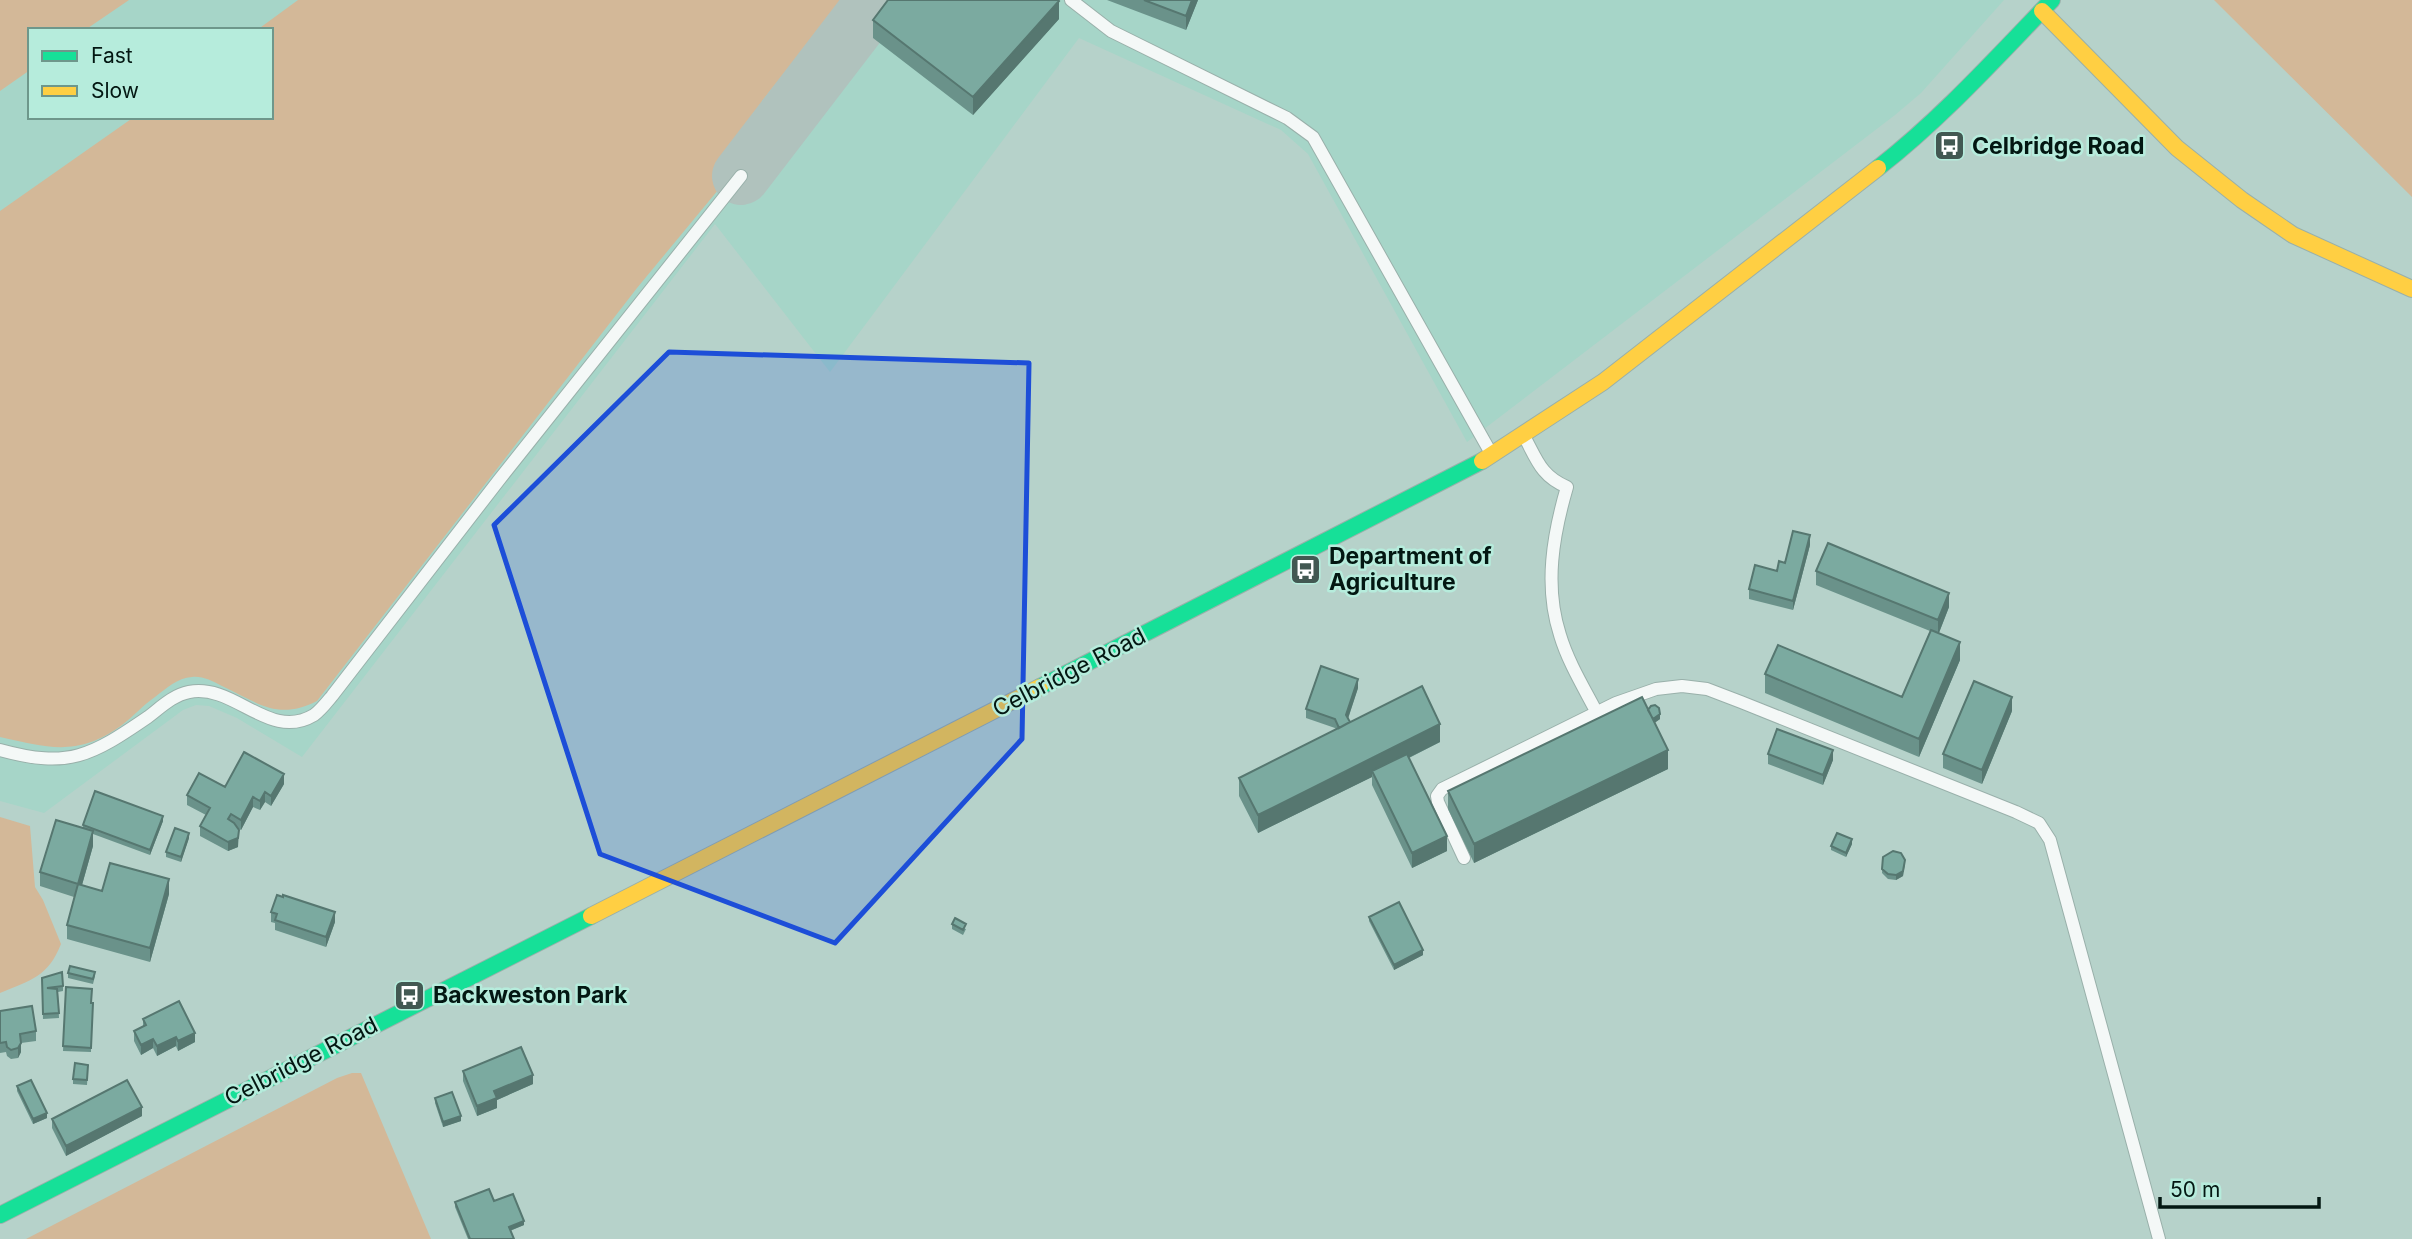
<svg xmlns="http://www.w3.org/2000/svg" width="2412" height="1239" viewBox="0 0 2412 1239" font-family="Inter,sans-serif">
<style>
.built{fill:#a6d5c8;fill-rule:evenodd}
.green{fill:#d3b898}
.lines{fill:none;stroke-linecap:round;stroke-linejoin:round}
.taxiway{stroke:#b0c2bd;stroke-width:58}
.lane-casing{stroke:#99b0aa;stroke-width:14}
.fast-casing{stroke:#99b0aa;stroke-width:18}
.slow-casing{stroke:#99b0aa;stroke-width:18}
.lane{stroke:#f4f8f7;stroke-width:12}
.fast{stroke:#16e098;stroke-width:16}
.slow{stroke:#ffcf43;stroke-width:16}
.wall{fill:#6a928a}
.shaded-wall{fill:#567770}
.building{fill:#7baaa0;stroke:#567770;stroke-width:2}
.marked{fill:#1d4ed8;fill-opacity:0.2;stroke:#1d4ed8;stroke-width:5;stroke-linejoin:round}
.labels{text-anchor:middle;stroke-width:5;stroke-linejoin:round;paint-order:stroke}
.poi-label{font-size:23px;font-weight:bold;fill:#031712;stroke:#b6ecdc;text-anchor:start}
.street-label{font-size:23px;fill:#031712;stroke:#b6ecdc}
</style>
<rect width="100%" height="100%" fill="#b6d2ca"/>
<path class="built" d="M0,0H2004L1921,93L1895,115L1467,442L1308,154L1281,130L1079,38L830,372L715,224L302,757L237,718L209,706L196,705L183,710L44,813L0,801ZM30,30H271V117H30Z"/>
<path class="green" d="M0,0H129L85,30H30V70L0,91Z
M298,0H842L762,101L776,120L637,288L317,701C278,721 258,703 222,686C212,681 203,676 192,677C177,678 167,688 155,697C143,705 134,716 122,725C78,757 49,748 0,737V211L134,117H271V30H257Z
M2214,0H2412V197Z
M0,817L30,826L35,887L43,900L61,944C48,977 31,980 0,993Z
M352,1073H361L431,1239H26L337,1078Z"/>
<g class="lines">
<path class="taxiway" d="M741,176L876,0"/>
<defs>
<path id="lane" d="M1071,0L1111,31L1287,118L1313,137L1492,455
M1524,436C1537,460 1541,476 1567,487C1553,535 1544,586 1560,635C1568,662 1584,688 1597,713
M0,750C69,769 91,756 148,717C160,708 173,695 189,692C235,683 269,742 314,715C321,710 327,702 332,696L499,480L741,176
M1464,858L1438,802L1437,796L1442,789L1616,703L1656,689L1682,686L1707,689L1741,702L2016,812L2039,823L2050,840L2159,1239"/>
<path id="fast" d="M1878,168C1942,118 1996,58 2052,0
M1040,687L1482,461
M0,1215L591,916"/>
<path id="slow" d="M2042,11L2177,148L2242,200L2293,235L2412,289
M1482,461L1603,382L1878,168
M591,916L1040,687"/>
</defs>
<use href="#lane" class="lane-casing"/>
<use href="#fast" class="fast-casing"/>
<use href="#slow" class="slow-casing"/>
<use href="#lane" class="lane"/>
<use href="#fast" class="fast"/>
<use href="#slow" class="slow"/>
</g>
<path class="wall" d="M1107,0H1198L1186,30Z
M1059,19L973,115L873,38V20Z
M1810,545L1793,610L1749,599V589L1777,571L1785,563Z
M1816,571L1949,607L1939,633L1960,660L1919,757L1765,693V674L1902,697L1930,631L1816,585Z
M1358,688L1348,719L1350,722L1440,742L1409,758L1447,851L1412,868L1372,785V777L1258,833L1239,796V778L1336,729L1335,728L1306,718V709Z
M1648,710L1660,719L1654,723L1668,769L1474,863L1448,809V791Z
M2012,711L1982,784L1943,768V754Z
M1768,754L1833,760L1823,785L1768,764Z
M284,784L271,806L265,802L260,810L253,807L241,830L237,828L238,847L228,851L200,836V826L206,815L187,805V795L225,787Z
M163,821L150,855L93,834V846L82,885L102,891L169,894L150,962L67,939V925L74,897L40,886V872L83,828V825Z
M189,838L181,862L166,857V852Z
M1852,844L1846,857L1831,850V846Z
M1883,857L1905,864L1903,876L1896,880L1888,879L1882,873Z
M271,912L335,922L326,947L275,930V923L271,922Z
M1369,917L1423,955L1394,970L1369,921Z
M952,924L966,929L963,935L952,929Z
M68,973L95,976L93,984L68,978Z
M42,978L63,986V991L58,992L59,1018L43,1019Z
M66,987L91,1003V1052L63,1051Z
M0,1011L36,1031V1041L21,1043V1052L18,1058L11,1059L7,1056L6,1052L0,1053Z
M143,1019L195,1042L178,1051L176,1046L157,1056L153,1048L141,1055L134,1041V1031L143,1027Z
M88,1065L87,1085L73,1084V1079Z
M463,1071L533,1084L497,1100V1108L477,1116L463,1081Z
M17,1086L47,1118L33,1124L17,1091Z
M435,1098L461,1121L443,1127L435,1103Z
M142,1116L66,1156L52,1128V1119Z
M455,1202L524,1225L510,1231L514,1239H468L455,1207Z"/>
<path class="shaded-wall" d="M1192,0H1198L1186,30V16Z
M1059,1V19L973,115V97Z
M1810,535V545L1793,610V601Z
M1949,593V607L1938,635V620Z
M1960,642V660L1919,757V739Z
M1358,679V688L1346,724V715Z
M2012,697V711L1982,784V770Z
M1660,714V719L1653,724V719Z
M1440,724V742L1374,775L1372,771V777L1258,833V815Z
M1668,750V769L1474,863V844Z
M1833,750V760L1823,785V775Z
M284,774V784L271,806V796Z
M265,792V802L260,810V801Z
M253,797V807L241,830V820Z
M163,816V821L150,855V850Z
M239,830L238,847L228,851V842Z
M93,831V846L78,899V884Z
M189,833V838L181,862V857Z
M1447,836V851L1412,868V853Z
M1852,839V844L1846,857V853Z
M1905,860L1903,876L1896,880V875Z
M169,879V894L150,962V948Z
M335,912V922L326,947V937Z
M1423,950V955L1394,970V965Z
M195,1033V1042L178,1051V1041Z
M176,1037V1046L157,1056V1046Z
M153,1039V1048L141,1055V1045Z
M21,1043V1052L18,1058V1048Z
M533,1075V1084L497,1100V1108L477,1116V1106L494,1091Z
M142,1107V1116L66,1156V1146Z
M47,1113V1118L33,1124V1119Z
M461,1116V1121L443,1127V1122Z
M524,1221V1225L509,1231V1227Z"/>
<path class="building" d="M888,0H1058L1059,1L973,97L873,20Z
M1144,0H1192L1186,16Z
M1793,531L1810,535L1793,601L1749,589L1755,565L1777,571L1779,561L1785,563Z
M1828,543L1949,593L1938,620L1816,571Z
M1931,630L1960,642L1919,739L1765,674L1778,645L1902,697Z
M1321,666L1358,679L1346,715L1350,722L1339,728L1335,719L1306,709Z
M1974,681L2012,697L1982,770L1943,754Z
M1422,686L1440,724L1258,815L1239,778Z
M1642,697L1668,750L1474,844L1448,791Z
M1655,705L1659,708L1660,714L1653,719L1648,710L1651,706Z
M1777,729L1833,750L1823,775L1768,754Z
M244,752L284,774L271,796L265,792L260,801L253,797L241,820L231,814L228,819L234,823L239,830L238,838L228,842L200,826L210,808L187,795L199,773L225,787Z
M1407,754L1447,836L1412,853L1372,771Z
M95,791L163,816L150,850L83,825Z
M56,820L93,831L78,884L40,872Z
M175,828L189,833L181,857L166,852Z
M1837,833L1852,839L1846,853L1831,846Z
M1893,851L1901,853L1905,860L1903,871L1896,875L1888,874L1882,869L1883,857Z
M110,863L169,879L150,948L67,925L78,884L102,891Z
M277,895L283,897V895L335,912L326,937L275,920L277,914L271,912Z
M1399,902L1423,950L1394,965L1369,917Z
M955,918L966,924L963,930L952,924Z
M70,966L95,972L93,979L68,973Z
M62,972L63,986L47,988L57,989L59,1013L43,1014L42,978Z
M66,987L92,989L91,1003H93L91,1048L63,1046Z
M179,1001L195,1033L178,1041L176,1037L157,1046L153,1039L141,1045L134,1031L146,1025L143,1019Z
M32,1006L36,1031L20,1034L21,1043L18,1048L11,1050L7,1047L6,1042L0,1043V1011Z
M521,1047L533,1075L494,1091L497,1098L477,1106L463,1071Z
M75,1063L88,1065L87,1080L73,1079Z
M31,1080L47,1113L33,1119L17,1086Z
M127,1080L142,1107L66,1146L52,1119Z
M452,1092L461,1116L443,1122L435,1098Z
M489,1189L494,1201L513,1194L524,1221L509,1227L514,1239H470L455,1202Z"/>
<path class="marked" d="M669,352L1029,363L1022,739L835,943L600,854L494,525Z"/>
<defs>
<symbol id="bus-square" viewBox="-11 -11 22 22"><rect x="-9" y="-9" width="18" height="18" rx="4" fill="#425852" stroke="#b6ecdc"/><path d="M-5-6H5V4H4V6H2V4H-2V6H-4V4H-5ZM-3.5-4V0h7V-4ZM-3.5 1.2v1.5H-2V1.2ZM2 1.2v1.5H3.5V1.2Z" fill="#fff"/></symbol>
</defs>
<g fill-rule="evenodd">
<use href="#bus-square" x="1932" y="128" width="35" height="35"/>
<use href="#bus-square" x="1288" y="552" width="35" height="35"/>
<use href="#bus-square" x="392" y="978" width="35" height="35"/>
</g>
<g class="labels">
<g class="poi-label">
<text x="1972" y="154">Celbridge Road</text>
<text x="1329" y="564">Department of<tspan x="1329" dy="26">Agriculture</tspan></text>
<text x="433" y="1003">Backweston Park</text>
</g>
<g class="street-label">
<text transform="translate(1069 672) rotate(-27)" y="8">Celbridge Road</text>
<text transform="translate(301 1061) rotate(-27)" y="8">Celbridge Road</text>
</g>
</g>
<rect x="28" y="28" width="245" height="91" fill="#b6ecdc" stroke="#6e978b" stroke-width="2"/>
<rect x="42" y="51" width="35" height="10" fill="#16e098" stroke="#6e978b" stroke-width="2"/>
<text x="91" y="63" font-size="21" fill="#031712">Fast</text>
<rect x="42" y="86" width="35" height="10" fill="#ffcf43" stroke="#6e978b" stroke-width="2"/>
<text x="91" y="98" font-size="21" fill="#031712">Slow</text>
<path d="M2160 1197v10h159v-10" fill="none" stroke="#031712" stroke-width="3.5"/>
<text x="2170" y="1197" font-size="21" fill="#031712" stroke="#b6ecdc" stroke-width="5" paint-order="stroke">50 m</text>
</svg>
